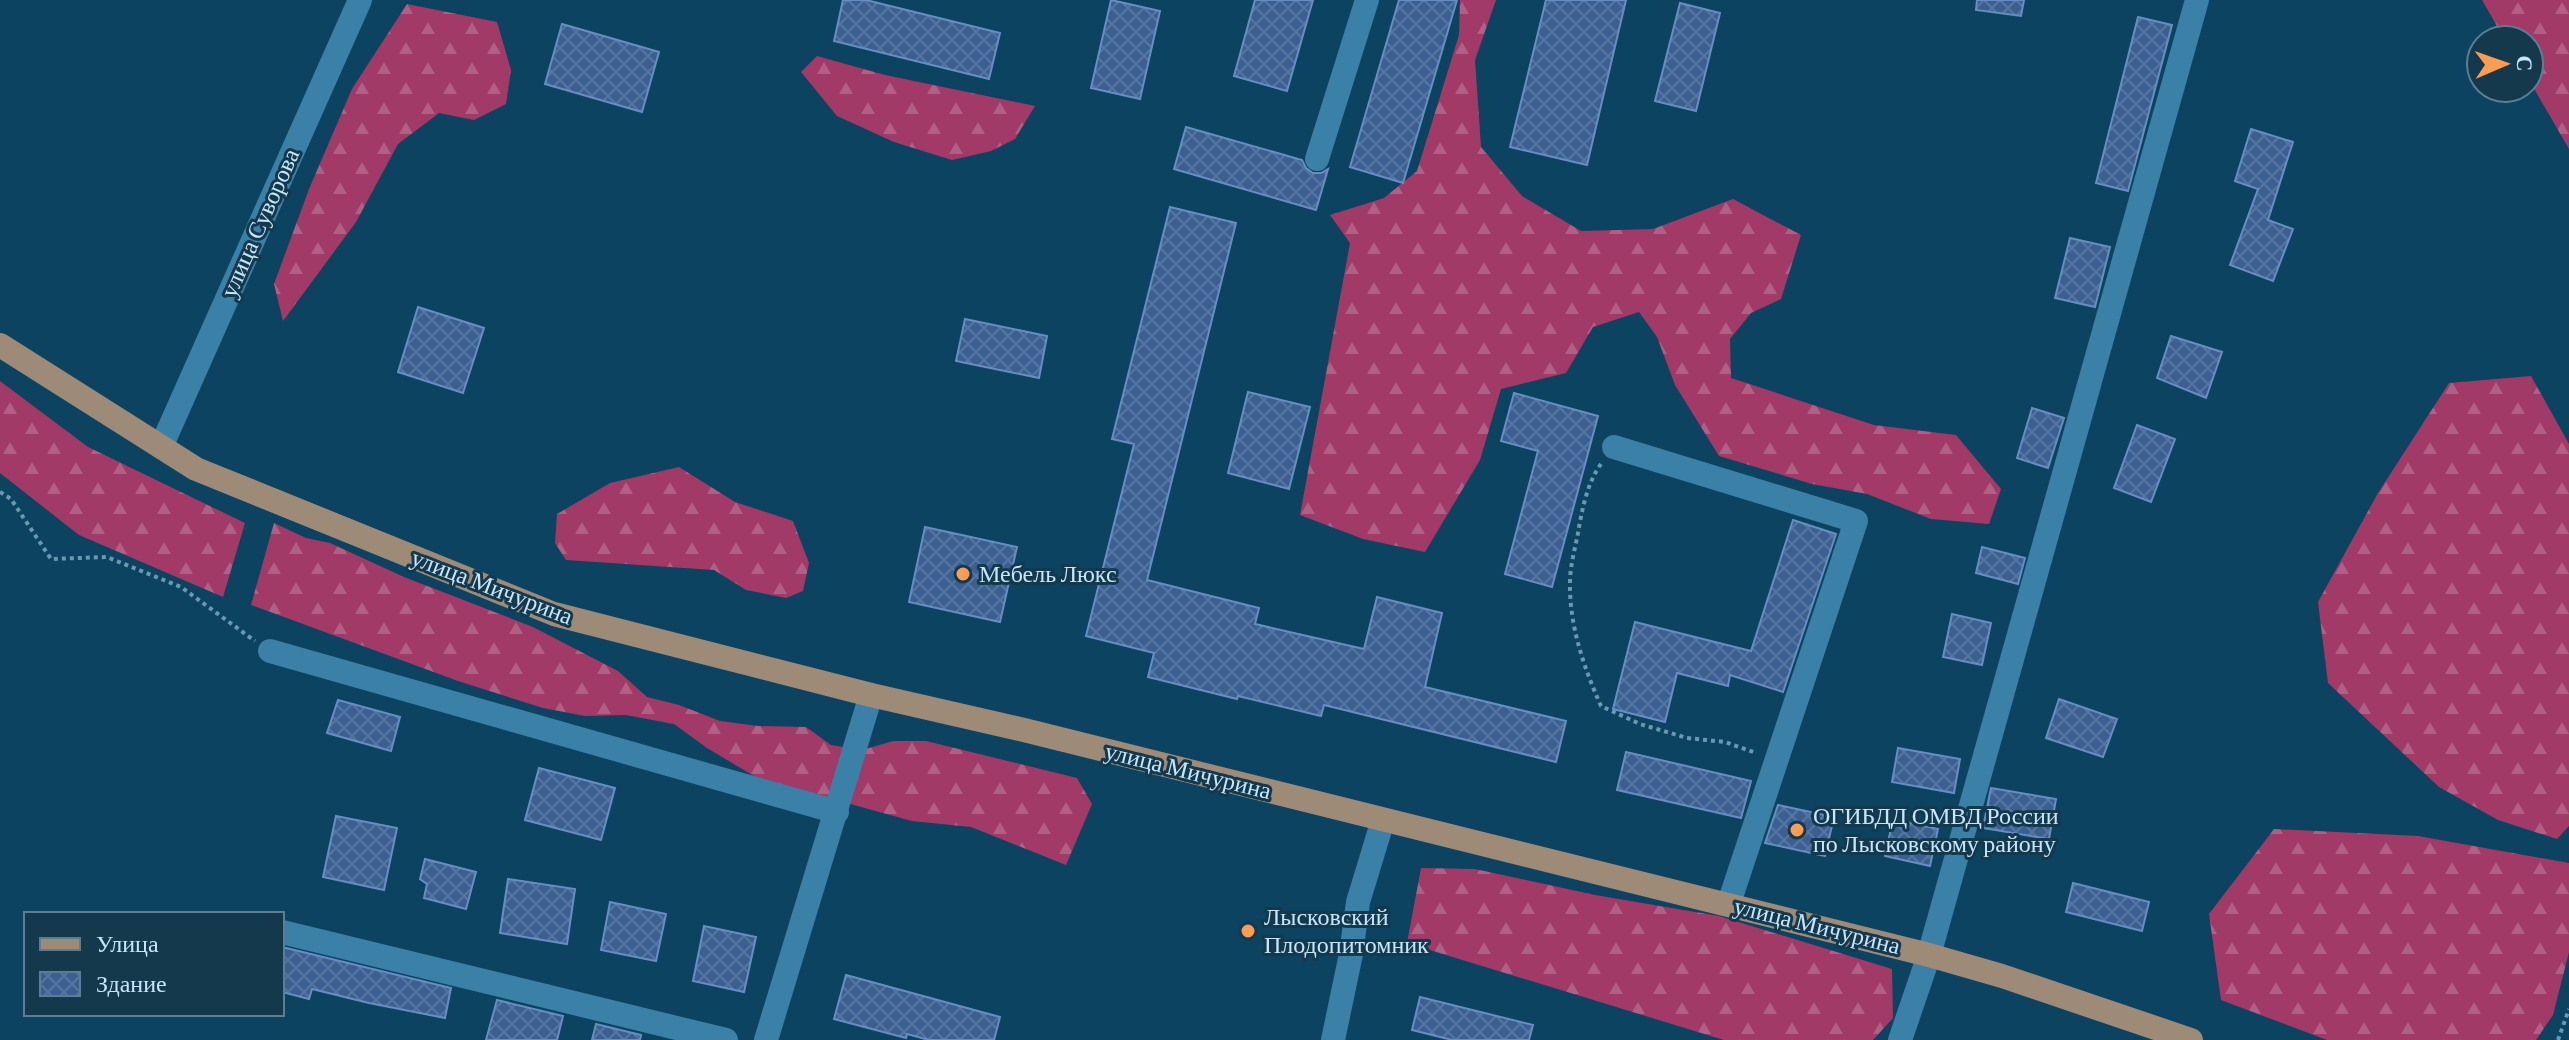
<svg xmlns="http://www.w3.org/2000/svg" width="2569" height="1040" viewBox="0 0 2569 1040" font-family="'Crimson Pro',serif">
<style>
.forest{fill:url(#forest-firs)}
.building{fill:url(#building-cross-hatch);stroke:#678ec3;stroke-width:2}
.lines{fill:none;stroke-linecap:round;stroke-linejoin:round}
.path{stroke:#6c98b1;stroke-width:4;stroke-dasharray:4 4;stroke-linecap:butt}
.minor{stroke:#3b80a6;stroke-width:24}
.major{stroke:#9d8b77;stroke-width:24}
.poi-dot{fill:#fc9d53;stroke:#14384c;stroke-width:3}
.labels{text-anchor:middle;stroke-width:6;stroke-linejoin:round;paint-order:stroke}
.street-label{font-size:24px;fill:#c5e6fc;stroke:#14384c}
.poi-label{font-size:24px;fill:#c5e6fc;stroke:#14384c;text-anchor:start}
</style>
<defs>
<pattern id="forest-firs" width="22" height="20" patternUnits="userSpaceOnUse" patternTransform="scale(2)"><rect width="22" height="20" fill="#a13a67"/><path d="M5 1l3.5 6h-7zM16 11l3.5 6h-7z" fill="#b06085"/></pattern>
<pattern id="building-cross-hatch" width="8" height="8" patternUnits="userSpaceOnUse" patternTransform="scale(2)"><rect width="8" height="8" fill="#3b5f91"/><path d="M0 0l8 8M0 8l8-8" fill="none" stroke="#5676a1"/></pattern>
</defs>
<rect width="100%" height="100%" fill="#0b4360"/>
<path class="forest" d="M1460,0H1496L1475,60L1481,147L1522,196L1581,231L1653,229L1733,199L1801,235L1781,299L1751,313L1730,339L1731,378L1874,425L1956,435L2001,489L1989,524L1931,519L1867,494L1812,484L1719,456L1675,385L1657,337L1639,312L1593,327L1566,373L1501,389L1480,460L1425,552L1363,539L1300,515L1350,243L1330,215L1384,198L1417,171L1459,35Z
M2482,0H2569V149L2529,80V40H2505Z
M407,4L497,22L511,70L506,104L474,120L439,113L398,144L356,222L283,321L274,284L309,189L352,89Z
M817,56L885,75L1035,106L1015,139L991,151L952,160L894,142L837,116L801,72Z
M2531,376L2569,444V826L2557,839L2498,820L2439,787L2328,683L2318,602L2378,493L2449,383Z
M0,381L88,447L245,523L223,597L79,535L0,473Z
M679,467L735,502L793,521L809,563L803,591L786,598L746,590L714,570L566,560L555,543L557,514L610,483Z
M274,523L306,538L330,543L404,577L533,627L618,671L647,697L679,705L720,721L758,726L806,727L831,745L862,750L893,741H926L1077,778L1092,804L1066,865L971,827L912,821L759,779L707,748L674,724L626,715L585,716L543,708L458,681L251,605Z
M2274,829L2418,836L2569,863V952L2553,1015L2536,1040H2327L2221,1000L2209,914Z
M1421,868L1475,869L1595,895L1719,916L1892,969L1893,1018L1873,1040H1724L1407,943Z"/>
<path class="building" d="M843,0H866L1000,33L989,79L834,41Z
M1111,0L1160,11L1140,99L1091,88Z
M1255,0H1313L1287,91L1234,76Z
M1399,0H1457L1403,183L1350,167Z
M1546,0H1626L1587,165L1510,147Z
M1977,0H2024L2021,16L1976,10Z
M1680,3L1720,13L1696,111L1655,101Z
M2138,17L2172,25L2128,191L2096,183Z
M562,24L659,52L642,112L545,84Z
M1186,127L1302,160L1306,168L1313,173H1321L1328,169L1316,210L1174,169Z
M2251,129L2293,142L2268,220L2293,229L2273,281L2230,265L2258,189L2235,181Z
M1170,207L1236,223L1147,580L1259,608L1255,624L1364,649L1377,597L1442,613L1425,687L1566,721L1556,762L1324,705L1321,716L1238,696L1237,699L1148,677L1154,653L1086,636L1134,444L1112,439Z
M2070,238L2110,247L2095,307L2055,298Z
M418,307L484,328L463,393L398,372Z
M965,319L1047,336L1039,378L956,361Z
M2171,336L2222,352L2206,398L2157,378Z
M1248,392L1310,407L1289,489L1228,473Z
M1514,393L1598,416L1552,587L1505,574L1538,451L1501,441Z
M2032,408L2064,418L2048,468L2017,458Z
M2137,425L2175,439L2151,502L2114,488Z
M1793,520L1836,534L1783,692L1730,675L1728,686L1677,673L1665,722L1613,709L1635,622L1751,651Z
M925,527L1017,547L1000,622L909,602Z
M1982,547L2025,558L2018,584L1976,573Z
M1952,614L1991,623L1982,665L1943,657Z
M2059,699L2117,719L2103,757L2046,738Z
M338,700L400,717L391,751L327,733Z
M1898,748L1960,759L1954,793L1892,782Z
M1626,752L1751,781L1741,818L1617,790Z
M539,768L615,788L601,840L525,820Z
M1991,788L2056,799L2049,839L1983,828Z
M1778,805L1834,817L1825,856L1765,843Z
M336,816L397,828L384,890L323,877Z
M1893,819L1938,829L1930,866L1885,856Z
M425,859L476,872L466,909L424,898L427,884L420,879Z
M508,879L575,889L567,944L500,933Z
M2073,883L2149,902L2142,931L2066,912Z
M610,902L666,914L656,961L601,950Z
M704,926L756,937L744,992L693,981Z
M282,947L451,988L445,1018L369,1003L312,989L309,999L282,992Z
M846,975L1000,1017L994,1040H929L907,1034L906,1038L834,1019Z
M1420,997L1533,1025L1529,1040H1452L1412,1030Z
M497,1000L563,1016L557,1040H486Z
M596,1024L641,1035L640,1040H592Z"/>
<g class="lines">
<path class="path" d="M1601,464C1587,483 1582,510 1578,533C1575,549 1570,566 1570,582C1569,625 1584,668 1601,706L1640,724L1687,738L1725,742L1756,753
M0,492L11,499L51,559L107,557L181,587L255,641
M2558,1040L2569,1009"/>
<path class="minor" d="M1317,159L1367,0
M161,447L360,0
M1614,447L1856,521L1729,903
M270,651L837,812
M282,932L726,1040
M766,1040L871,695
M1333,1040L1351,954L1358,902L1383,820
M1900,1040L1929,955L2197,0"/>
<path class="major" d="M0,345L196,469L554,614L871,695L1024,730L1929,955L2002,976L2191,1040"/>
</g>
<g class="poi-dot">
<circle cx="963" cy="574" r="8"/>
<circle cx="1797" cy="830" r="8"/>
<circle cx="1248" cy="931" r="8"/>
</g>
<g class="labels">
<g class="street-label">
<text transform="translate(260 223) rotate(-66)" y="8">улица Суворова</text>
<text transform="translate(492 587) rotate(21)" y="8">улица Мичурина</text>
<text transform="translate(1188 771) rotate(14)" y="8">улица Мичурина</text>
<text transform="translate(1817 926) rotate(14)" y="8">улица Мичурина</text>
</g>
<g class="poi-label">
<text x="979" y="582">Мебель Люкс</text>
<text x="1813" y="824">ОГИБДД ОМВД России<tspan x="1813" dy="28">по Лысковскому району</tspan></text>
<text x="1264" y="925">Лысковский<tspan x="1264" dy="28">Плодопитомник</tspan></text>
</g>
</g>
<rect x="24" y="912" width="260" height="104" fill="#14384c" stroke="#5b7e92" stroke-width="2"/>
<rect x="40" y="938" width="40" height="12" fill="#9d8b77" stroke="#5b7e92" stroke-width="2"/>
<text x="96" y="952" font-size="24" fill="#c5e6fc">Улица</text>
<rect x="40" y="972" width="40" height="24" fill="url(#building-cross-hatch)" stroke="#5b7e92" stroke-width="2"/>
<text x="96" y="992" font-size="24" fill="#c5e6fc">Здание</text>
<g transform="translate(2505 64) rotate(88)"><circle r="38" fill="#14384c" stroke="#5b7e92" stroke-width="2"/>
<path d="M0-6L14 30L0 20L-14 30Z" fill="#fc9d53"/>
<text y="-12" font-size="22" font-weight="bold" text-anchor="middle" fill="#c5e6fc">С</text>
</g>
</svg>
